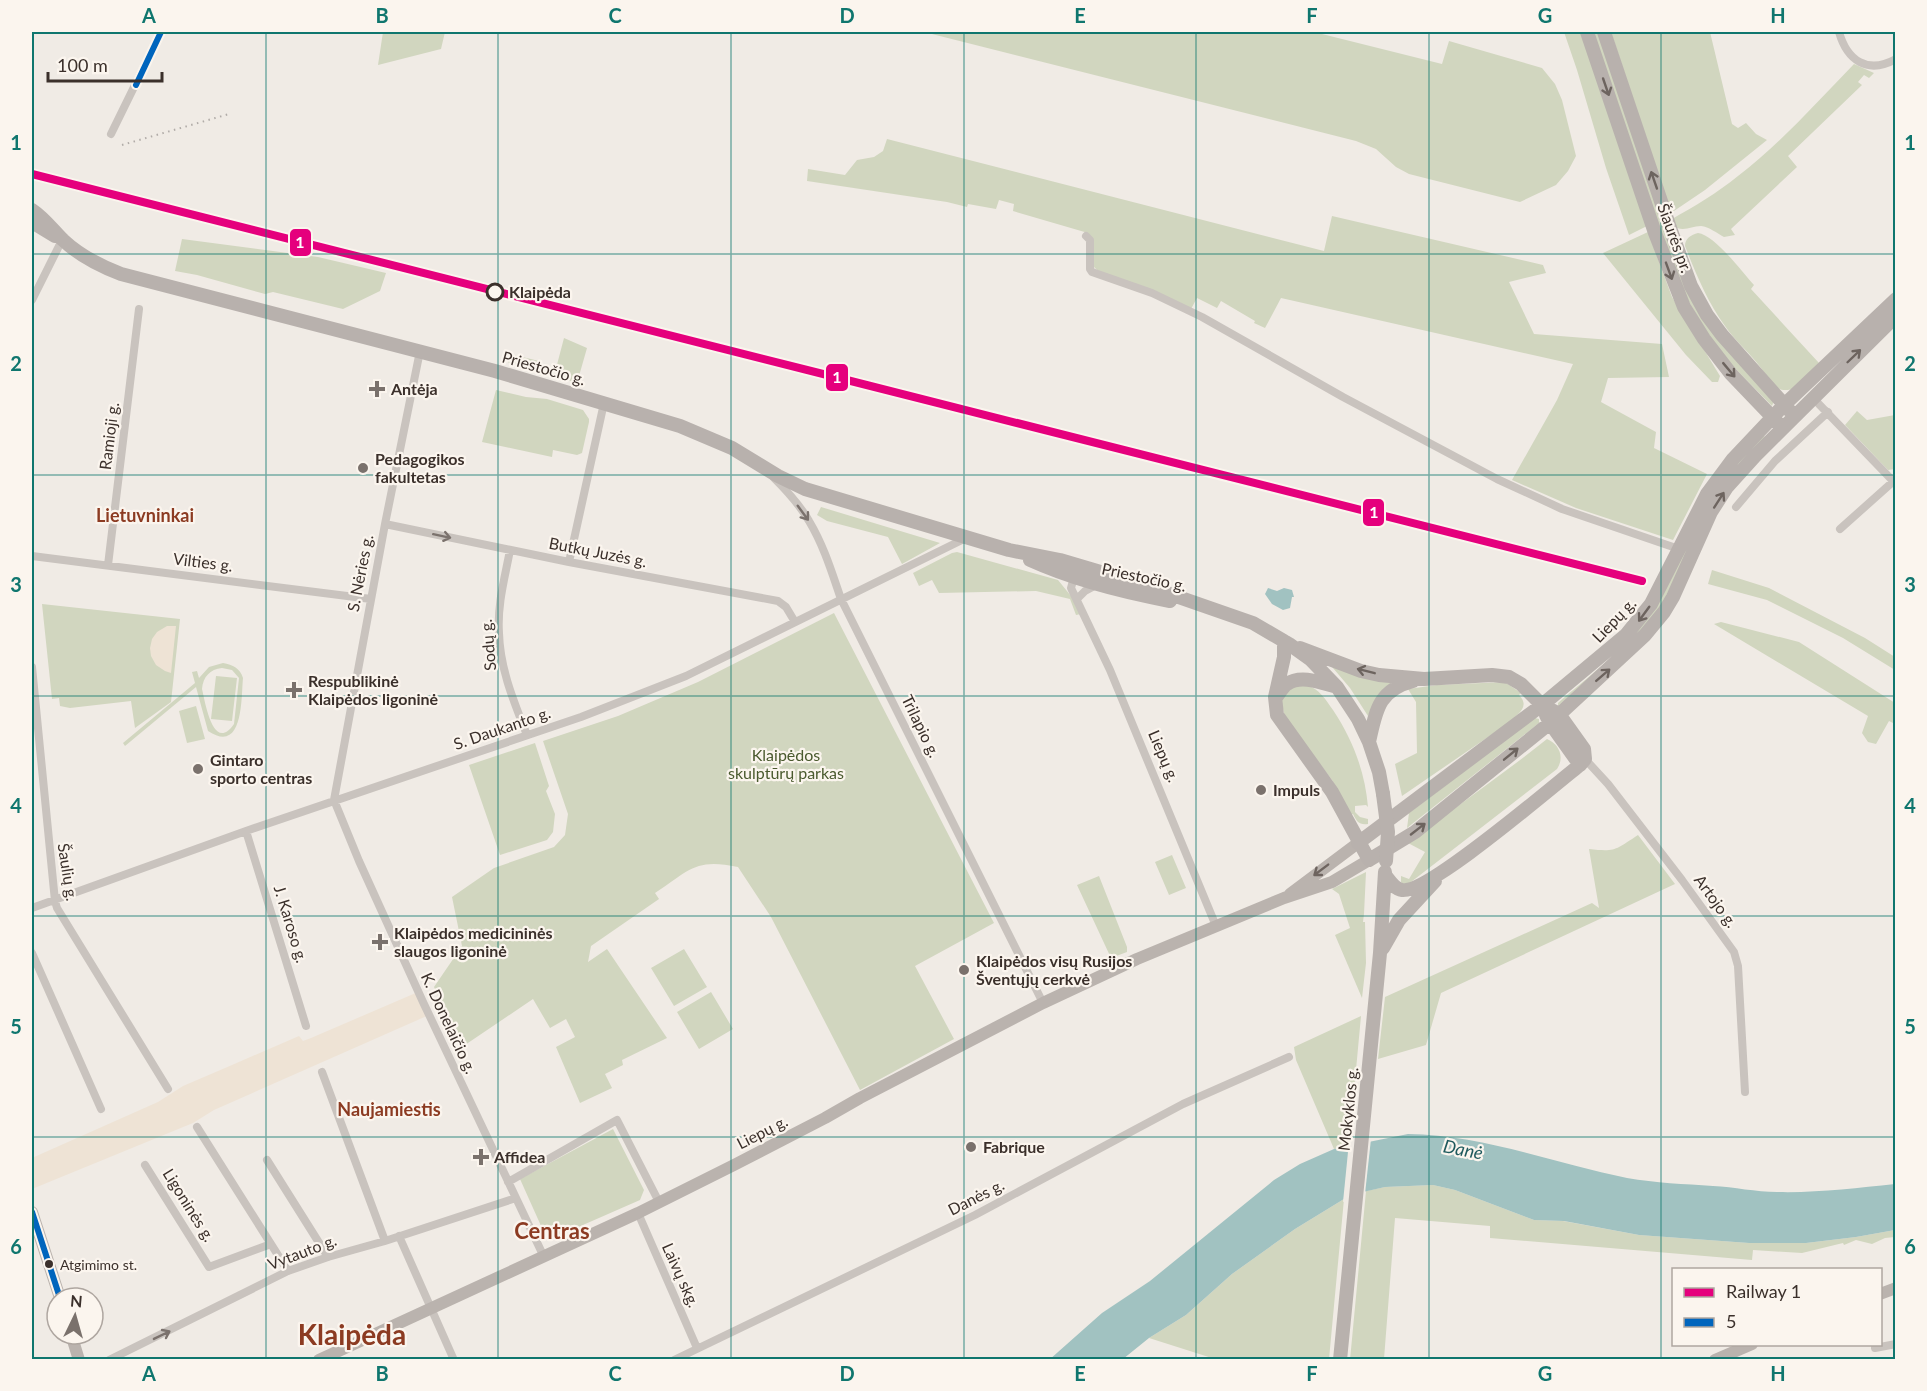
<svg xmlns="http://www.w3.org/2000/svg" width="1927" height="1391" viewBox="0 0 1927 1391" font-family="Lato,sans-serif">
<style>
.green{fill:#d1d6bf;fill-rule:evenodd}
.plaza{fill:#eee3d5}
.water{fill:#a1c2c1}
.pier{fill:#f0ebe5}
.lines{fill:none;stroke-linecap:round;stroke-linejoin:round}
.minor{stroke:#c9c3be;stroke-width:8}
.secondary{stroke:#bab3ae;stroke-width:12}
.primary{stroke:#b8b1ad;stroke-width:14}
.rail{stroke:#b1aca8;stroke-width:2;stroke-dasharray:1.5 4.5;stroke-linecap:butt}
.primary-bridge{stroke:#b8b1ad;stroke-width:14}
.bus-1-casing{stroke:#fbf5ee;stroke-width:10}
.bus-1{stroke:#0065bd;stroke-width:6}
.rail-1-casing{stroke:#fbf5ee;stroke-width:12}
.rail-1{stroke:#e5007d;stroke-width:8}
.oneway{stroke:#6d645f}
.oneway2{stroke:#7b726d}
.oneway3{stroke:#6e645f}
.grid{fill:none;stroke:#0f766e;stroke-width:1.5;stroke-opacity:0.55}
.stop-dot{fill:#fbf5ee;stroke:#3b302b;stroke-width:3}
.poi-dot{fill:#7a716c;stroke:#fbf5ee;stroke-width:2}
.bus-dot{fill:#3b302b;stroke:#fbf5ee;stroke-width:2}
.labels{text-anchor:middle;stroke-width:4.5;stroke-linejoin:round;paint-order:stroke}
.bus-label{font-size:14px;fill:#3b302b;stroke:#fbf5ee;text-anchor:start}
.street-label{font-size:16px;fill:#3b302b;stroke:#fbf5ee}
.stop-label{font-size:16px;font-weight:bold;fill:#3b302b;stroke:#fbf5ee;text-anchor:start}
.poi-label{font-size:16px;font-weight:bold;fill:#3b302b;stroke:#fbf5ee;text-anchor:start}
.park-label{font-size:16px;fill:#4a5a2e;stroke:#fbf5ee}
.neighbourhood-label{font-size:18px;font-weight:bold;fill:#8c3b22;stroke:#fbf5ee}
.water-label{font-size:18px;font-style:italic;fill:#1f5a5e;stroke:#fbf5ee}
.district-label{font-size:22px;font-weight:bold;fill:#8c3b22;stroke:#fbf5ee}
.town-label{font-size:28px;font-weight:bold;fill:#8c3b22;stroke:#fbf5ee}
.line-badge{stroke:#fbf5ee;stroke-width:2}
.badge-label{font-size:16px;text-anchor:middle;font-weight:bold;fill:#fff}
.neatline{fill:none;stroke:#0f766e;stroke-width:2}
.grid-label{font-size:20px;text-anchor:middle;font-weight:bold;fill:#0f766e}
</style>
<rect width="100%" height="100%" fill="#f0ebe5"/>
<path class="green" d="M383,32H445L441,49L378,65Z
M924,32H1314L1442,64L1449,41L1542,68L1555,84L1562,100L1576,156L1568,171L1556,185L1520,202L1409,174L1396,167L1376,149L1356,141Z
M1564,32H1581L1647,226L1629,235L1606,168L1577,70Z
M1592,32H1598L1716,337L1774,401L1772,406L1724,357L1710,339L1679,284Z
M1611,32H1710L1732,124L1738,128L1746,123L1756,134L1767,140L1705,190L1671,213Z
M1854,64L1874,73L1869,78L1864,75L1858,82L1862,85L1788,156L1797,167L1731,229L1735,235L1724,237C1717,233 1709,227 1701,226C1692,226 1686,231 1677,228L1672,219C1695,206 1717,193 1738,176C1780,144 1817,102 1854,64Z
M887,139L1324,251L1332,216L1543,265L1546,273L1509,282L1534,334L1662,344L1669,377L1608,378L1601,402L1656,432L1654,448L1707,474L1673,540L1576,508L1512,480L1557,400L1573,364L1281,298L1265,328L1254,323L1255,321L1221,301L1217,308L1197,298L1191,309L1097,270L1093,266L1088,233L1013,211L1014,204L999,200L996,209L968,204L967,207L947,202L807,181L808,169L845,175L857,160L874,157L883,151Z
M1648,232L1672,297L1720,376L1718,382H1712L1686,355L1603,253Z
M1698,233C1715,235 1742,272 1754,285L1751,289L1819,363L1793,389C1775,394 1771,381 1761,368C1750,353 1735,341 1725,326C1707,301 1696,274 1685,246C1685,238 1691,235 1698,233Z
M182,239L318,257L386,273L380,291L343,309L273,292L265,294L197,275L175,271Z
M564,338L587,348L577,383L554,376Z
M506,353L539,361L536,370L509,363L505,358Z
M496,390L526,397L547,399L583,410L589,419V422L582,453L577,455L553,450L552,457L482,442Z
M1857,411L1867,420L1895,415V469L1888,470L1845,425Z
M1763,435L1765,437L1731,472L1679,573L1650,623L1558,706V703C1590,675 1626,649 1651,614L1696,522L1728,474Z
M821,507L940,543L902,564L888,537L827,521L817,515Z
M957,552L1058,580L1075,601L1081,614L1076,615L1070,599L1036,591L939,593L932,580L919,586L913,573L952,553Z
M1712,570L1769,588L1865,638L1895,657V670L1843,638L1767,600L1708,584Z
M42,604L180,619L171,702L135,728L131,701L70,708L60,706L59,698L52,699Z
M834,613L994,923L915,966L954,1039L860,1090L771,917L738,867C695,858 690,870 655,893L659,899L591,946L588,962L607,949L667,1038L622,1060L623,1065L605,1074L612,1088L580,1103L556,1047L575,1037L566,1019L550,1028L533,999L462,1047L434,987L462,946L452,897L494,868L554,847L565,835L568,814L543,741L618,716L698,682Z
M1721,622L1799,642L1895,703V724L1889,721L1876,744L1868,742L1862,733L1868,716L1714,624Z
M1327,661L1394,681L1378,695L1368,716L1350,688Z
M223,663C233,665 240,668 243,678C241,697 244,755 208,731L196,687L125,746L123,743L195,683L192,672L197,671L199,678L209,667ZM222,668L232,670L239,678L234,724C213,754 205,701 202,689C203,677 210,669 222,668Z
M216,676L237,678L232,721L211,719Z
M1505,682L1521,693L1519,695C1531,707 1517,715 1507,724L1402,796L1395,764L1417,753L1416,702L1408,689L1437,685Z
M1306,685C1320,689 1325,699 1333,710C1353,740 1365,772 1368,807L1366,805L1355,806V812L1360,817L1368,819V824C1359,825 1357,822 1353,814L1351,815L1332,780L1285,717L1281,701L1291,687Z
M196,706L205,739L187,743L179,711Z
M1535,718L1539,719V723L1407,828L1409,813Z
M1547,739C1559,744 1565,757 1557,769L1411,882L1404,886L1401,882V876L1409,879L1425,852L1408,843C1454,808 1502,775 1547,739Z
M535,743L549,786L546,791L555,814L553,832L547,840L500,855L469,765Z
M1638,835L1675,884L1441,993L1426,1045L1378,1059L1385,997L1592,903L1599,908L1589,849C1616,852 1615,850 1638,835Z
M1172,855L1186,888L1169,895L1155,862Z
M1366,872L1364,914L1363,922H1365L1366,963L1362,998L1335,935L1350,928L1339,894L1332,889Z
M1099,876L1127,947V952L1111,958L1077,885Z
M684,949L707,987L674,1006L651,968Z
M711,992L733,1029L699,1049L677,1012Z
M1361,1016L1349,1145L1334,1149L1296,1060L1294,1047Z
M613,1129L644,1190L640,1200L551,1239L546,1237L520,1179Z
M1433,1185L1455,1190L1534,1220L1563,1221L1639,1235L1749,1243H1806L1856,1237L1895,1230V1237L1885,1238L1872,1244L1856,1240L1844,1245L1843,1243L1802,1253L1753,1250L1752,1260L1490,1238V1226L1395,1218L1384,1359L1350,1360L1366,1191L1385,1187Z
M1344,1199L1329,1359H1215L1149,1338L1186,1315L1232,1274L1295,1229Z"/>
<path class="plaza" d="M167,626H176L171,673L165,671L156,665L151,656L150,648L152,639L157,632Z
M418,992L429,1015L214,1110L193,1123L32,1189V1158L158,1102L183,1086L232,1065L299,1036L303,1041L311,1038Z"/>
<path class="water" d="M1268,588L1277,591L1284,588L1292,590L1294,597H1292L1290,608L1283,610L1272,604L1265,594Z
M1408,1134C1483,1135 1554,1163 1627,1178C1656,1183 1684,1184 1713,1186C1734,1187 1756,1192 1777,1192C1817,1193 1856,1188 1895,1184V1230L1856,1237L1806,1243H1749L1639,1235L1564,1221L1534,1220L1455,1190L1433,1185L1385,1187L1354,1194L1344,1199L1295,1229L1232,1274L1186,1315L1149,1338L1123,1359L1049,1360L1102,1313L1150,1281L1274,1180L1300,1164L1334,1149Z"/>
<path class="pier" d="M1371,1139L1365,1194L1343,1202L1349,1142Z"/>
<g class="lines">
<path class="minor" d="M1839,32C1847,60 1867,75 1896,59
M111,134L161,32
M1086,236L1090,240V269L1092,272L1152,293L1202,317L1343,397L1497,479L1562,509L1679,549
M32,300L62,240
M420,351L385,524L334,800L359,861L423,1002L543,1255
M1813,398L1893,481
M774,478C787,491 800,505 809,521C824,546 832,573 841,599L1043,1003
M1736,507L1775,461L1828,412
M385,524L569,562L778,601L786,607L795,622
M1840,529L1896,479
M510,550C505,577 497,605 499,633C500,669 514,702 527,735
M32,556L371,599
M569,562L604,403
M108,565L139,309
M1074,577L1071,588L1110,670L1216,926
M1077,599L1085,591L1098,584
M32,667L55,901L57,908L168,1089
M1585,759L1608,784L1682,880L1734,952L1738,966L1745,1092
M246,831L306,1026
M32,908L246,831L581,717L686,676L966,538
M32,953L101,1109
M322,1072L385,1241
M197,1127L288,1271
M267,1160L328,1257
M145,1165L209,1267L271,1244
M508,1182L617,1120L659,1202
M638,1213L697,1348
M399,1236L454,1360
M1875,1348L1896,1344
M109,1360L288,1271L328,1257L385,1241L516,1198
M674,1360L975,1215L1183,1104L1289,1057"/>
<path class="secondary" d="M1290,894L1358,843
M32,1212L60,1298
M1880,1294L1896,1288
M71,1334L79,1360
M319,1360L638,1213L734,1165L825,1118L860,1098L1043,1003L1137,959L1284,898L1332,882L1369,860
M1715,1360L1752,1344"/>
<path class="primary" d="M1587,32L1655,233L1684,307L1704,339L1731,374L1777,422
M1604,32L1670,228L1691,286L1707,315L1722,335L1789,410
M32,210C44,218 52,229 63,240C79,255 100,266 121,274L495,371L680,426L732,448L778,476L805,489L1009,550L1060,560L1141,584L1253,623L1289,644L1310,659L1337,687L1358,719L1369,742L1379,772L1383,794
M32,222L55,236
M1030,560C1074,580 1122,592 1170,601
M1284,641V657L1275,697L1277,715L1332,792L1369,860L1415,832L1550,723L1645,635L1664,612L1673,597L1711,512L1727,487L1755,456L1896,316
M1300,648L1361,671L1379,675L1424,679L1492,675L1509,677L1521,684L1542,705L1559,714L1584,749L1585,759L1580,765C1554,785 1427,895 1402,890C1394,889 1390,881 1385,875
M1277,696C1280,692 1283,687 1287,684C1301,674 1322,683 1337,687
M1546,715L1550,723L1580,765
M1369,742C1376,711 1378,690 1413,681
M1358,843L1542,705L1626,635L1651,604L1707,494L1733,459L1784,405L1896,299
M1383,948L1399,920L1435,881
M1340,1360L1380,953L1385,872"/>
<path class="rail" d="M122,145L229,114"/>
<path class="primary-bridge" d="M1383,794L1388,832L1386,861"/>
<defs>
<path id="bus-1" d="M136,85L161,32
M32,1212L60,1298"/>
</defs>
<use href="#bus-1" class="bus-1-casing"/>
<use href="#bus-1" class="bus-1"/>
<defs>
<path id="rail-1" d="M32,174C568,312 1106,443 1642,581"/>
</defs>
<use href="#rail-1" class="rail-1-casing"/>
<use href="#rail-1" class="rail-1"/>
</g>
<defs><path id="oneway-shaft" d="M-6 0H5M1.5-3L5.5 0L1.5 3" fill="none" stroke-width="1.6" stroke-linecap="round" stroke-linejoin="round" transform="scale(1.5)"/></defs>
<g class="oneway">
<use href="#oneway-shaft" transform="translate(1606 87) rotate(71)"/>
<use href="#oneway-shaft" transform="translate(1654 180) rotate(-109)"/>
<use href="#oneway-shaft" transform="translate(1669 271) rotate(70)"/>
<use href="#oneway-shaft" transform="translate(1854 356) rotate(-44)"/>
<use href="#oneway-shaft" transform="translate(1729 370) rotate(50)"/>
<use href="#oneway-shaft" transform="translate(1719 500) rotate(-57)"/>
<use href="#oneway-shaft" transform="translate(1644 614) rotate(126)"/>
<use href="#oneway-shaft" transform="translate(1366 671) rotate(-166)"/>
<use href="#oneway-shaft" transform="translate(1603 675) rotate(-41)"/>
<use href="#oneway-shaft" transform="translate(1511 754) rotate(-39)"/>
<use href="#oneway-shaft" transform="translate(1418 829) rotate(-38)"/>
</g>
<g class="oneway2">
<use href="#oneway-shaft" transform="translate(803 513) rotate(54)"/>
<use href="#oneway-shaft" transform="translate(442 536) rotate(12)"/>
<use href="#oneway-shaft" transform="translate(162 1335) rotate(-26)"/>
</g>
<use class="oneway3" href="#oneway-shaft" transform="translate(1321 870) rotate(143)"/>
<path class="grid" d="M266,32V1360M498,32V1360M731,32V1360M964,32V1360M1196,32V1360M1429,32V1360M1661,32V1360M32,254H1896M32,475H1896M32,696H1896M32,916H1896M32,1137H1896"/>
<circle class="stop-dot" cx="495" cy="292" r="8"/>
<g class="poi-dot">
<path d="M374 380h6v6h6v6h-6v6h-6v-6h-6v-6h6z"/>
<circle cx="363" cy="468" r="6"/>
<path d="M291 681h6v6h6v6h-6v6h-6v-6h-6v-6h6z"/>
<circle cx="198" cy="769" r="6"/>
<circle cx="1261" cy="790" r="6"/>
<path d="M377 933h6v6h6v6h-6v6h-6v-6h-6v-6h6z"/>
<circle cx="964" cy="970" r="6"/>
<circle cx="971" cy="1147" r="6"/>
<path d="M478 1148h6v6h6v6h-6v6h-6v-6h-6v-6h6z"/>
</g>
<circle class="bus-dot" cx="49" cy="1264" r="5"/>
<g class="labels">
<g class="bus-label">
<text x="60" y="1270">Atgimimo st.</text>
</g>
<g class="street-label">
<text transform="translate(1675 238) rotate(70)" y="6">Šiaurės pr.</text>
<text transform="translate(544 368) rotate(16)" y="6">Priestočio g.</text>
<text transform="translate(109 436) rotate(-83)" y="6">Ramioji g.</text>
<text transform="translate(598 552) rotate(11)" y="6">Butkų Juzės g.</text>
<text transform="translate(203 562) rotate(7)" y="6">Vilties g.</text>
<text transform="translate(360 573) rotate(-79)" y="6">S. Nėries g.</text>
<text transform="translate(1144 577) rotate(12)" y="6">Priestočio g.</text>
<text transform="translate(1614 620) rotate(-46)" y="6">Liepų g.</text>
<text transform="translate(488 645) rotate(-95)" y="6">Sodų g.</text>
<text transform="translate(921 726) rotate(64)" y="6">Trilapio g.</text>
<text transform="translate(502 728) rotate(-19)" y="6">S. Daukanto g.</text>
<text transform="translate(1164 756) rotate(67)" y="6">Liepų g.</text>
<text transform="translate(68 872) rotate(81)" y="6">Šaulių g.</text>
<text transform="translate(1716 901) rotate(54)" y="6">Artojo g.</text>
<text transform="translate(291 924) rotate(73)" y="6">J. Karoso g.</text>
<text transform="translate(449 1023) rotate(65)" y="6">K. Donelaičio g.</text>
<text transform="translate(1348 1109) rotate(-84)" y="6">Mokyklos g.</text>
<text transform="translate(762 1132) rotate(-27)" y="6">Liepų g.</text>
<text transform="translate(976 1197) rotate(-27)" y="6">Danės g.</text>
<text transform="translate(189 1205) rotate(58)" y="6">Ligoninės g.</text>
<text transform="translate(302 1252) rotate(-21)" y="6">Vytauto g.</text>
<text transform="translate(681 1275) rotate(66)" y="6">Laivų skg.</text>
</g>
<g class="stop-label">
<text x="509" y="298">Klaipėda</text>
</g>
<g class="poi-label">
<text x="391" y="395">Antėja</text>
<text x="375" y="465">Pedagogikos<tspan x="375" dy="18">fakultetas</tspan></text>
<text x="308" y="687">Respublikinė<tspan x="308" dy="18">Klaipėdos ligoninė</tspan></text>
<text x="210" y="766">Gintaro<tspan x="210" dy="18">sporto centras</tspan></text>
<text x="1273" y="796">Impuls</text>
<text x="394" y="939">Klaipėdos medicininės<tspan x="394" dy="18">slaugos ligoninė</tspan></text>
<text x="976" y="967">Klaipėdos visų Rusijos<tspan x="976" dy="18">Šventųjų cerkvė</tspan></text>
<text x="983" y="1153">Fabrique</text>
<text x="494" y="1163">Affidea</text>
</g>
<g class="park-label">
<text x="786" y="761">Klaipėdos<tspan x="786" dy="18">skulptūrų parkas</tspan></text>
</g>
<g class="neighbourhood-label">
<text x="145" y="522">Lietuvninkai</text>
<text x="389" y="1116">Naujamiestis</text>
</g>
<g class="water-label">
<text transform="translate(1463 1150) rotate(11)" y="6">Danė</text>
</g>
<g class="district-label">
<text x="552" y="1239">Centras</text>
</g>
<g class="town-label">
<text x="352" y="1345">Klaipėda</text>
</g>
</g>
<g class="line-badge">
<rect x="289" y="228" width="23" height="29" rx="6" fill="#e5007d"/>
<rect x="825" y="363" width="24" height="29" rx="6" fill="#e5007d"/>
<rect x="1362" y="498" width="23" height="29" rx="6" fill="#e5007d"/>
</g>
<g class="badge-label">
<text x="300" y="248">1</text>
<text x="837" y="383">1</text>
<text x="1374" y="518">1</text>
</g>
<rect width="1927" height="1391" fill="none" stroke="#fbf5ee" stroke-width="66"/>
<rect x="1672" y="1268" width="210" height="78" fill="#fbf5ee" stroke="#aea6a0" stroke-width="1.5"/>
<rect x="1684" y="1288" width="30" height="9" fill="#e5007d" stroke="#aea6a0" stroke-width="1.5"/>
<text x="1726" y="1298" font-size="18" fill="#3b302b">Railway 1</text>
<rect x="1684" y="1318" width="30" height="9" fill="#0065bd" stroke="#aea6a0" stroke-width="1.5"/>
<text x="1726" y="1328" font-size="18" fill="#3b302b">5</text>
<g transform="translate(75 1316) rotate(5)"><circle r="28" fill="#fbf5ee" stroke="#aea6a0" stroke-width="1.5"/>
<path d="M0-4.5L10 22L0 15L-10 22Z" fill="#7a716c"/>
<text y="-9" font-size="16" font-weight="bold" text-anchor="middle" fill="#3b302b">N</text>
</g>
<path d="M48 72v9h114v-9" fill="none" stroke="#3b302b" stroke-width="3"/>
<text x="57" y="72" font-size="18" fill="#3b302b" stroke="#fbf5ee" stroke-width="4.5" paint-order="stroke">100 m</text>
<rect x="33" y="33" width="1861" height="1325" class="neatline"/>
<g class="grid-label">
<text x="149" y="23">A</text>
<text x="382" y="23">B</text>
<text x="615" y="23">C</text>
<text x="847" y="23">D</text>
<text x="1080" y="23">E</text>
<text x="1312" y="23">F</text>
<text x="1545" y="23">G</text>
<text x="1778" y="23">H</text>
<text x="16" y="150">1</text>
<text x="1910" y="150">1</text>
<text x="16" y="371">2</text>
<text x="1910" y="371">2</text>
<text x="16" y="592">3</text>
<text x="1910" y="592">3</text>
<text x="16" y="813">4</text>
<text x="1910" y="813">4</text>
<text x="16" y="1034">5</text>
<text x="1910" y="1034">5</text>
<text x="16" y="1254">6</text>
<text x="1910" y="1254">6</text>
<text x="149" y="1381">A</text>
<text x="382" y="1381">B</text>
<text x="615" y="1381">C</text>
<text x="847" y="1381">D</text>
<text x="1080" y="1381">E</text>
<text x="1312" y="1381">F</text>
<text x="1545" y="1381">G</text>
<text x="1778" y="1381">H</text>
</g>
</svg>
